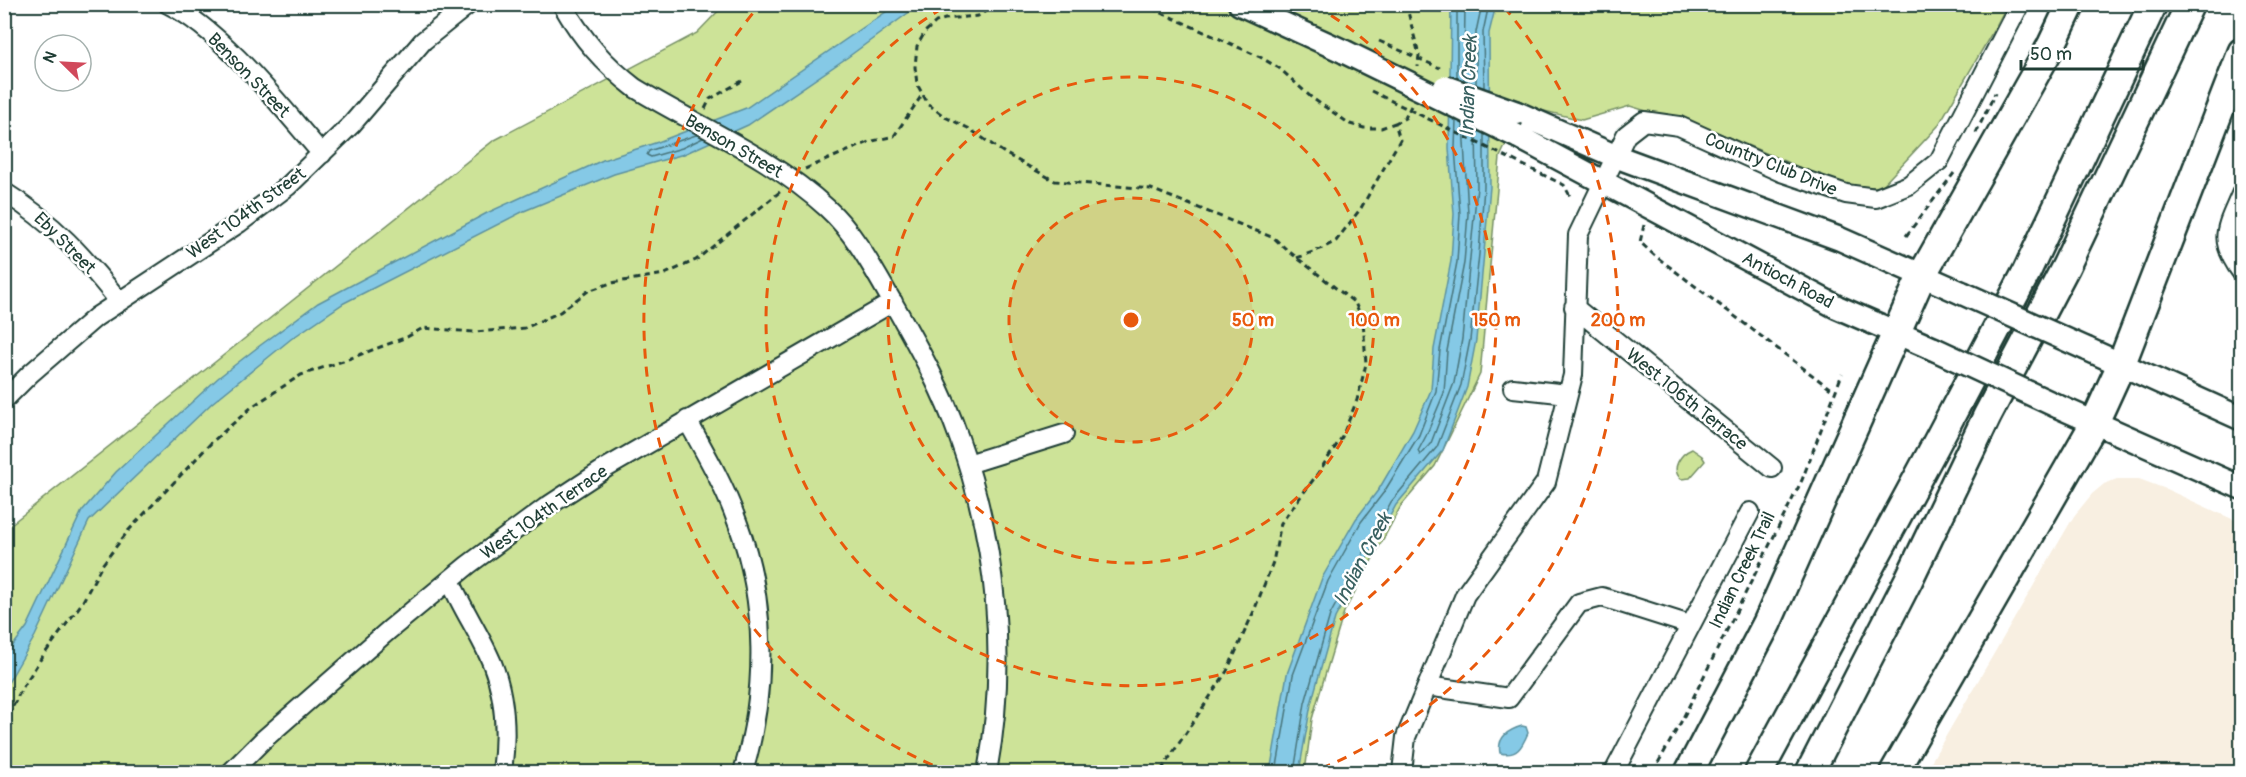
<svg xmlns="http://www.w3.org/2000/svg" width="2246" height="777" viewBox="0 0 2246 777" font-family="Pangolin,sans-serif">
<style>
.built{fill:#f8efe1}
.green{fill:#cde398;stroke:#769066;stroke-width:1.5}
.water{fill:#85c9e6;stroke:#5c919f;stroke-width:1.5}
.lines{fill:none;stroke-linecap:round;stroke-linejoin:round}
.shore{stroke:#48757b;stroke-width:1.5}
.minor-casing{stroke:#1f3d34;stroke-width:22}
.major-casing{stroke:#1f3d34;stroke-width:27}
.highway-casing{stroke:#1f3d34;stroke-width:32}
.path{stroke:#1f3d34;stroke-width:3;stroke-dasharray:6 4.5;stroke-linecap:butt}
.minor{stroke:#fff;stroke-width:18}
.major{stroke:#fff;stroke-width:22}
.highway{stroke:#fff;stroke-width:27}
.major-bridge-casing{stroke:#1f3d34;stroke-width:27;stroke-linecap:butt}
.path-bridge{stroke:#1f3d34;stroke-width:3;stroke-dasharray:6 4.5;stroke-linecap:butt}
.major-bridge{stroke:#fff;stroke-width:22}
.ring{fill:none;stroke:#e8590c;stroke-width:3;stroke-dasharray:10 8}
.labels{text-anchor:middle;stroke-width:5;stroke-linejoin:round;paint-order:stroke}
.street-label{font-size:18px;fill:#1f3d34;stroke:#fff}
.water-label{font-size:20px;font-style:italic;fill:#386060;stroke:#fff}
.centre{fill:#e8590c;stroke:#fff;stroke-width:3}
.ring-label{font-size:18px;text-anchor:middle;font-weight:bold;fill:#e8590c;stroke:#fff;stroke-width:5;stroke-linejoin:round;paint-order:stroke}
</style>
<rect width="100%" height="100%" fill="#fff"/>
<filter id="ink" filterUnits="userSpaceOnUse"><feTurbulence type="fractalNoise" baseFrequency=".0167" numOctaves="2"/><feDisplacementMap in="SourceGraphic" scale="12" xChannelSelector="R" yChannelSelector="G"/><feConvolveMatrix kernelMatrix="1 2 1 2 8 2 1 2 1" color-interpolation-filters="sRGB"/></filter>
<g filter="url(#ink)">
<path class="built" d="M2117,479H2139L2166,489L2241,523V772H1925L2074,516L2092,494L2104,484Z"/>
<path class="green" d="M724,5H2007L1996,26L1938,126L1881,187L1843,186L1719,133L1630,106L1582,120L1524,106L1500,157L1480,374L1435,466L1401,506L1344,612L1312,719L1305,772H5V529L493,141L697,33Z
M1692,449L1702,456L1705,461L1690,478L1681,479C1670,469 1680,454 1692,449Z"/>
<path class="water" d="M896,5H919L848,57L748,125L684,154L614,174L524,211L344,303L291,339L212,403L89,521L35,636L5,688V656L27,627L82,511L116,472L218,378L258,347L318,303L487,213L603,160L658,142L746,108Z
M1451,5H1496L1489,33L1490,187L1476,340L1467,387L1443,450L1396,505L1335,618L1311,704L1299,772H1270L1287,674L1322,578L1356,519L1379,489L1413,431L1431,390L1434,349L1451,261L1454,214L1449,148Z
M1522,726L1526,727L1528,733C1522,747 1517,757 1500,753C1497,738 1508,730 1522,726Z"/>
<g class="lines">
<path class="shore" d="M1457,78V4
M1464,80L1465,4
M1476,85V32L1482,4
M1484,87L1483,32L1489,4
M1463,124L1468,214L1464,263L1447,351L1444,393L1426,436L1418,451L1420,455L1431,443L1454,383L1462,339L1477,187L1476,130
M696,135L649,151L647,155L651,157L682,148L703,138
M1276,772L1293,675L1328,581L1361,522L1384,492L1419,435L1436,391L1440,350L1457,262L1460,214L1455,148L1456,120
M1294,772L1305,703L1330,615L1391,502L1437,447L1461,385L1470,340L1479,254L1484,187V134"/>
<defs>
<path id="minor" d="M168,4C224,32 281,107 322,154
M562,4C582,39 604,64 635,88C699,127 772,157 827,208C856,234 876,274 896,308C920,350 943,392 959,438C997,544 1008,661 987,772
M4,192C54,223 83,256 119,301
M2242,192C2227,228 2216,238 2242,273
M1574,307L1772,468
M1513,388L1568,394
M4,400L30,374L96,317L239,223L288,186L352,124L423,41L469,4
M687,420C706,454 725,487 738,524C767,603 767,692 743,772
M968,464L1064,434
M450,580C462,609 480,634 492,663C506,698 507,735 502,772
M1427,686L1509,698L1579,603L1602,597L1690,625
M231,772L263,740L389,630L468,565L545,508L606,468L893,302
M1402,772L1406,737L1465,595L1546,482L1573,375L1578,235L1626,135L1644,121L1679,126L1781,172L1846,194L1876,198L1909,185L1939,161L2020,4
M1614,772L1750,512"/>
<path id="major" d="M1240,4L1345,52
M1517,113L1615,156L1840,239L1962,293
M1517,136L1837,307L1934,349
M2087,349L2242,419
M2057,406L2242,488"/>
<path id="highway" d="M1689,772L1767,623L1922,275L2051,46L2071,4
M1759,772L1935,446L2026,273L2153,4
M1810,772L1909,579L1987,416L2066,266L2190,4
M1894,772L2094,424L2121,365L2242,52"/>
</defs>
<use href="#minor" class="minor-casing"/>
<use href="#major" class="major-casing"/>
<use href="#highway" class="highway-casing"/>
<path class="path" d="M997,4L978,16L945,19L936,22L925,32L917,46L915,67L917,84L928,104L945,117L968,128L1006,154L1055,181L1151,189L1274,238L1287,250L1355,303L1363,320L1366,364L1357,400L1342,437L1316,476L1281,523L1273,562L1254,611L1227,671L1160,772
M1142,4L1260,57L1279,68L1312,98L1350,124L1364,128H1381L1395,123
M1406,4L1419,55L1418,67
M1371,91L1564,185L1570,196
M705,109L710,99L742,81
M1976,133L1995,93
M805,169L869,142L894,136L922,95
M1644,225L1640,242L1654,255L1836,393
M1906,236L1954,173
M1297,258L1323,248L1336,241L1361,208L1400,140L1395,123L1405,118L1411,106
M4,725L21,690L40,660L82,603L102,565L128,531L212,442L253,406L301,375L343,361L407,337L423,328L474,332L525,328L560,312L588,291L611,283L665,274L696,260L781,191
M1653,772L1681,722L1802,480L1842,374"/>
<use href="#minor" class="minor"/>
<use href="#major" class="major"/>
<use href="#highway" class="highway"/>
<defs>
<path id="major-bridge" d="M1345,52L1517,136
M1445,87L1517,113
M1962,293L2087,349
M1934,349L2057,406"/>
</defs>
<use href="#major-bridge" class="major-bridge-casing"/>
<path class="path-bridge" d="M1379,41L1440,68"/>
<use href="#major-bridge" class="major-bridge"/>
</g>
</g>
<circle cx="1131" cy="320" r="122" fill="#e8590c" fill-opacity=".12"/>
<g class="ring">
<circle cx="1131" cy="320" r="122"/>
<circle cx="1131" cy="320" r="243"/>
<path d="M1316 6A365 365 0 1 1 946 6"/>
<path d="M949 772A487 487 0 0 1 758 7M1504 7A487 487 0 0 1 1313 772"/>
</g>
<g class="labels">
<g class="street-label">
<text transform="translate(249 75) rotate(46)" y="6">Benson Street</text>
<text transform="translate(734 146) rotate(30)" y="6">Benson Street</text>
<text transform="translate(1771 164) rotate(22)" y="6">Country Club Drive</text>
<text transform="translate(246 213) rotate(-36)" y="6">West 104th Street</text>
<text transform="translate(65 243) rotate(45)" y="6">Eby Street</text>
<text transform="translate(1788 280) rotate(28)" y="6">Antioch Road</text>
<text transform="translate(1687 399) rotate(39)" y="6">West 106th Terrace</text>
<text transform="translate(544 512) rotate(-35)" y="6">West 104th Terrace</text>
<text transform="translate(1742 570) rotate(-64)" y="6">Indian Creek Trail</text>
</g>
<g class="water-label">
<text transform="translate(1468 86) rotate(-88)" y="7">Indian Creek</text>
<text transform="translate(1362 559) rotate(-62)" y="7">Indian Creek</text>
</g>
</g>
<circle cx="1131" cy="320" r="9" class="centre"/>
<g class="ring-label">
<text x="1253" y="326">50 m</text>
<text x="1374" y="326">100 m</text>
<text x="1496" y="326">150 m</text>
<text x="1618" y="326">200 m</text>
</g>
<rect width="2246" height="777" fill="none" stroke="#fff" stroke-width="24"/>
<rect x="12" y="12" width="2222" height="753" fill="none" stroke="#1f3d34" stroke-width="2" filter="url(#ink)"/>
<g transform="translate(63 63) rotate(294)"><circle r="28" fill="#ffffff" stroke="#a5b1ae" stroke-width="1.5"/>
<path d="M0-4.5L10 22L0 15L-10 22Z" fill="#d1495b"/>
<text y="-9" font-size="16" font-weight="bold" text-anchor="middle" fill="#1f3d34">N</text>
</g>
<path d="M2021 60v9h122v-9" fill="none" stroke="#1f3d34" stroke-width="3"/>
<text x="2030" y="60" font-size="18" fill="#1f3d34" stroke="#ffffff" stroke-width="4.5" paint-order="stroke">50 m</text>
</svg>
